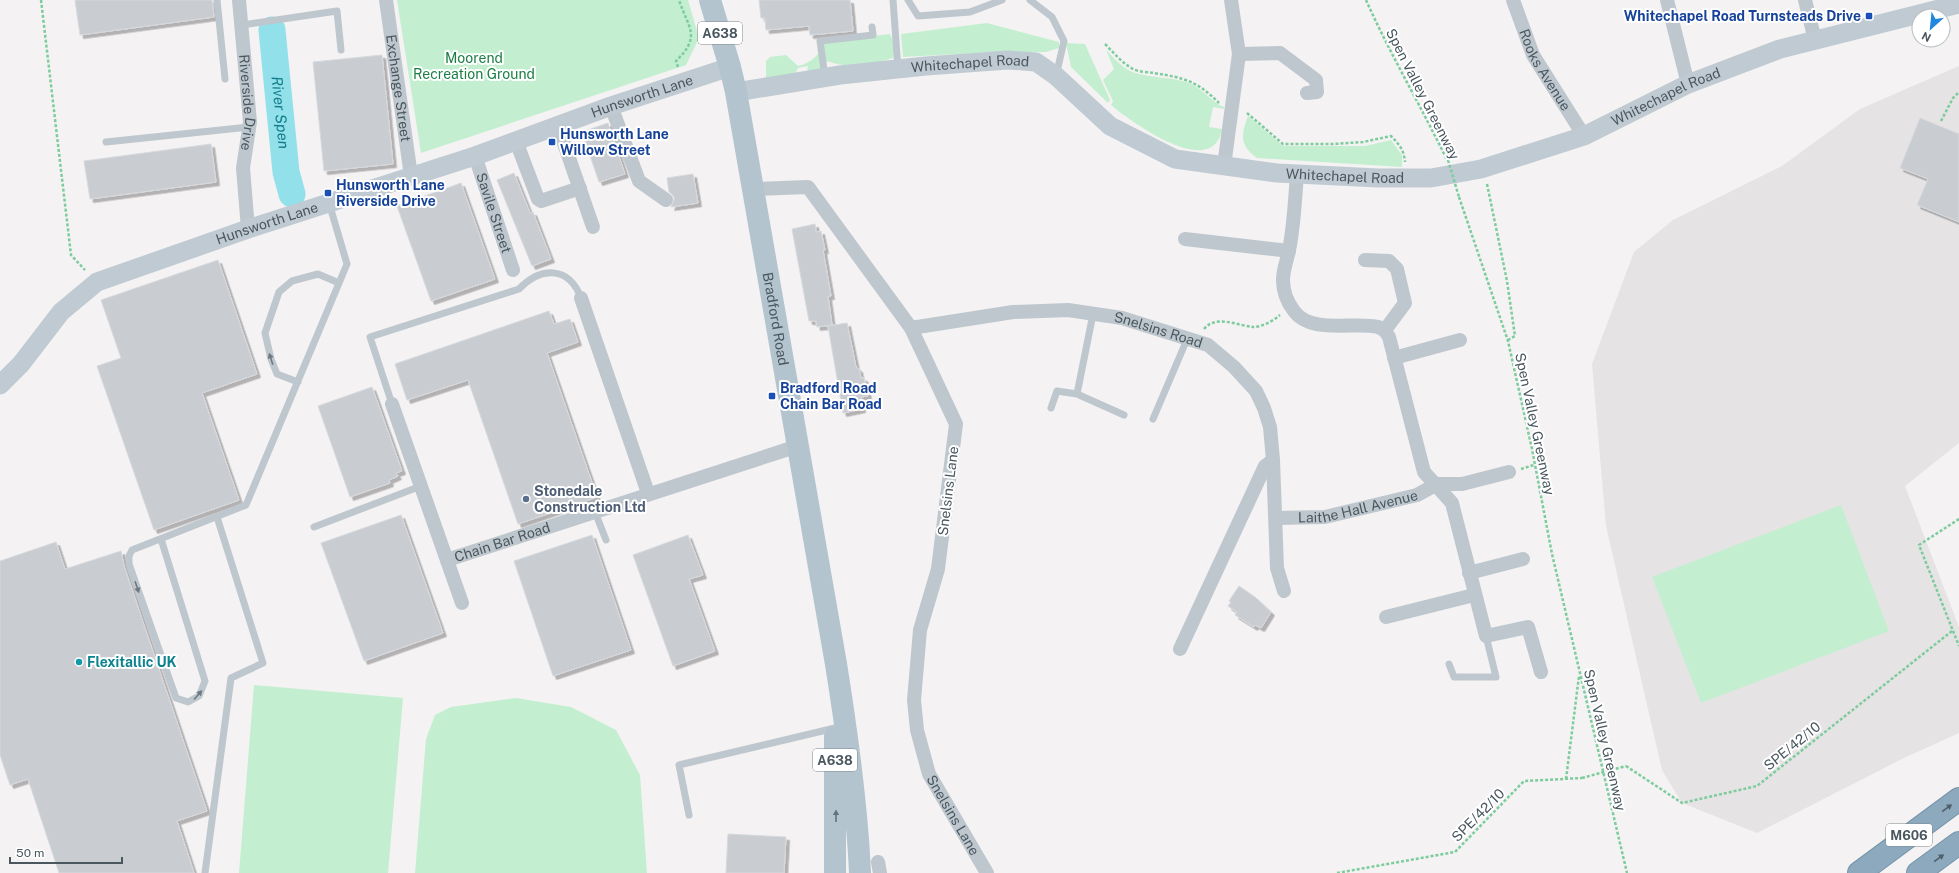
<svg xmlns="http://www.w3.org/2000/svg" width="1959" height="873" viewBox="0 0 1959 873" font-family="'Public Sans',sans-serif">
<style>
.education{fill:#e5e3e4}
.green{fill:#c3efd0}
.lines{fill:none;stroke-linecap:round;stroke-linejoin:round}
.river{stroke:#92e0ea;stroke-width:27}
.building{fill:#c9cdd1;stroke:#d6d9dd;filter:url(#shadow)}
.highway-casing{stroke:#7794aa;stroke-width:24}
.path{stroke:#7ccc9d;stroke-width:2.5;stroke-dasharray:3 2;stroke-linecap:butt}
.lane{stroke:#bec7ce;stroke-width:7}
.street{stroke:#bec7ce;stroke-width:14}
.secondary{stroke:#bfcad2;stroke-width:19}
.primary{stroke:#b3c4cf;stroke-width:22}
.highway{stroke:#8ca9be;stroke-width:22}
.path-bridge{stroke:#7ccc9d;stroke-width:2.5;stroke-dasharray:3 2;stroke-linecap:butt}
.oneway{fill:#6d7980}
.oneway2{fill:#515f68}
.oneway3{fill:#64727b}
.transit-dot{fill:#1a4fb4;stroke:#fff;stroke-width:1.5}
.service-dot{fill:#5c6f8a;stroke:#fff;stroke-width:1.5}
.culture-dot{fill:#0f9aa8;stroke:#fff;stroke-width:1.5}
.labels{text-anchor:middle;stroke-width:4;stroke-linejoin:round;paint-order:stroke}
.shield{fill:#fff;stroke:#80898f;stroke-width:1}
.shield-label{font-size:13px;font-weight:bold;fill:#4a575f}
.transit-label{font-size:14px;font-weight:bold;fill:#164399;stroke:#fff;text-anchor:start}
.park-label{font-size:14px;fill:#1b7f44;stroke:#fff}
.street-label{font-size:14px;fill:#4a575f;stroke:#fff}
.service-label{font-size:14px;font-weight:bold;fill:#4e5e75;stroke:#fff;text-anchor:start}
.culture-label{font-size:14px;font-weight:bold;fill:#0d838f;stroke:#fff;text-anchor:start}
.water-label{font-size:15px;font-style:italic;fill:#127e8b;stroke:#fff}
</style>
<defs>
<filter id="shadow"><feDropShadow dx="3.5" dy="3.5" stdDeviation="0" flood-color="#0004"/></filter>
</defs>
<rect width="100%" height="100%" fill="#f4f2f2"/>
<path class="education" d="M1959,66V443L1905,486L1959,627V733L1904,758L1757,833L1682,803L1662,770L1606,526L1592,364L1634,252L1673,220L1782,166L1860,109Z"/>
<path class="green" d="M397,0H688L699,38L686,65L421,153Z
M987,23L1059,42V48L1046,52H995L903,57L901,34Z
M890,34L895,46L893,58C869,65 852,70 827,61L825,70L807,72L808,66L798,68L792,79L772,81L766,77V61L770,57L786,55L798,66C811,63 820,55 824,42Z
M1066,43L1085,44L1110,100L1108,103L1071,67Z
M1106,50C1114,58 1123,69 1135,73C1152,78 1172,77 1189,83C1204,89 1212,103 1224,107V109L1213,107L1209,127L1222,129C1213,182 1130,121 1111,105L1113,101L1103,80L1114,69Z
M1248,116L1283,146H1365L1391,140L1402,155V167L1257,158C1239,145 1241,135 1248,116Z
M1841,505L1889,631L1701,703L1652,577Z
M254,685L403,698L388,873H239Z
M516,698L571,707L616,730L640,775L647,873H415L426,739L435,715L451,707Z"/>
<g class="lines">
<path class="river" id="s1" d="M272,30L286,172L292,194"/>
</g>
<path class="building" d="M75,0H212L214,17L80,35Z
M759,0H850L853,31L810,35L809,26L766,30L765,18H761Z
M382,55L393,164L324,171L313,62Z
M1920,118L1959,134V222L1917,205L1928,179L1900,168Z
M608,123L625,174L599,182L582,132Z
M211,144L216,182L90,199L84,161Z
M514,173L530,213L533,212L551,259L532,266L497,180Z
M693,174L698,203L671,207L674,200V196L669,192L667,178Z
M461,183L495,279L431,301L397,206Z
M815,224L816,232L821,231L825,250H823L831,296H828L832,325L817,327L816,321H809L792,229Z
M218,260L257,374L202,393L239,500L154,530L97,366L121,358L101,300Z
M549,311L554,324L570,319L578,342L547,353L597,497L518,524L468,380L407,400L395,364Z
M847,323L856,367L859,369L861,378H864L868,396L861,397L862,409L843,413L828,326Z
M372,387L402,471L396,473L398,476L389,480L390,483L350,497L318,406Z
M401,515L443,633L364,661L321,543Z
M592,535L631,650L553,676L514,561Z
M688,535L703,575L689,579L715,651L673,666L633,555Z
M56,542L65,569L121,551L124,566L207,811L177,821L194,873H59L28,779L10,785L0,755V561Z
M1239,586L1255,597L1271,612L1261,628L1255,625L1254,627L1235,615L1237,612L1228,606L1231,602L1229,601Z
M728,834L786,837L784,873H726Z"/>
<g class="lines">
<defs>
<path id="highway" d="M1859,873L1959,799
M1918,873L1959,843"/>
</defs>
<use href="#highway" class="highway-casing"/>
<path class="path" d="M41,0L71,255L85,270
M1366,0C1390,54 1421,106 1447,160
M1105,44C1114,53 1122,63 1133,69C1139,72 1148,72 1154,73C1185,78 1197,81 1219,103
M678,67L676,61C702,36 688,28 679,0
M1247,113L1283,144H1333L1363,142L1391,136C1399,144 1404,150 1405,162
M1941,121L1953,98L1959,92
M1487,184L1507,281L1515,336L1508,340
M1459,197L1508,341L1532,449L1552,554L1627,873
M1204,329C1216,314 1239,326 1253,327C1262,327 1273,321 1280,315
M1521,469L1534,465
M1959,519L1919,545L1959,646
M1626,766L1682,803L1757,786L1952,631
M1566,779L1579,676
M1337,873L1455,852L1524,781L1582,778"/>
<path class="lane" d="M217,0L225,79
M893,0L898,69
M908,0L918,16L970,12L1002,0
M1030,0L1052,17L1064,41L1056,76
M242,25L337,11L341,50
M825,77L820,41L873,35L872,27
M106,142L249,127
M1093,314L1077,394L1124,415
M298,382L277,374L271,359L265,333L279,292L292,281L318,274L339,283
M392,404L370,337L519,289C541,266 569,266 581,298
M1051,408L1057,391L1077,394
M1153,419L1188,337
M595,512L606,540
M314,527L421,486
M161,539L205,681L199,696L188,702L176,698L129,564V556L132,550L246,505L347,264L329,203
M1449,664L1454,677H1496L1486,636
M689,815L679,765L835,728
M205,873L231,678L263,663L217,517"/>
<g class="street">
<path id="s2" d="M239,0L250,122L243,168L248,229"/>
<path id="s3" d="M386,0L411,176"/>
<path id="s4" d="M1513,0L1533,55L1584,136"/>
<path d="M1667,0L1688,84"/>
<path d="M1805,0L1815,40"/>
<path d="M1239,54L1280,53L1316,80L1317,92L1307,93"/>
<path d="M611,106L639,181L666,200"/>
<path d="M558,126L593,227"/>
<path d="M516,141L538,199L541,201L580,188"/>
<path id="s5" d="M475,156L513,270"/>
<path d="M1224,166L1239,54L1231,0"/>
<path d="M1297,174C1295,199 1294,226 1289,250C1287,261 1283,269 1283,280C1283,291 1287,302 1294,311C1311,335 1356,321 1378,327C1384,329 1386,332 1389,337L1424,472L1452,503L1486,636L1528,627L1541,672"/>
<path id="s6" d="M753,189L808,187L911,328L956,424L938,569L920,630L914,700L917,730L929,774L987,873"/>
<path d="M1185,239L1289,251"/>
<path d="M1365,260L1389,261L1397,269L1405,303L1385,330"/>
<path d="M581,298L648,493"/>
<path id="s7" d="M911,328L1013,312L1068,310L1122,318L1208,345L1234,367L1256,391L1264,408L1270,427L1273,460L1277,568L1284,591"/>
<path d="M1394,358L1460,340"/>
<path d="M392,404L462,603"/>
<path id="s8" d="M1276,518L1325,517L1417,495L1437,484H1462L1509,472"/>
<path id="s9" d="M447,560L798,446"/>
<path d="M1469,573L1523,559"/>
<path d="M1386,617L1474,595"/>
<path d="M1180,649L1265,466L1273,460"/>
<path d="M878,862L880,873"/>
</g>
<g class="secondary">
<path id="s10" d="M736,92L840,75L926,66L1008,60L1036,62L1056,76L1110,126L1175,159L1277,173L1378,178H1431L1481,169L1584,136L1688,84L1780,49L1959,4"/>
<path id="s11" d="M0,385L21,364L61,312L97,282L248,229L475,156L611,106L730,67"/>
</g>
<g class="primary">
<path id="s12" d="M710,0L730,67L736,92L836,664C847,733 857,803 860,873"/>
<path d="M835,737V873"/>
</g>
<use href="#highway" class="highway"/>
<path class="path-bridge" d="M1448,160L1459,197
M1582,778L1626,766"/>
</g>
<defs><path id="oneway-solid" d="M-6-.8H1V-3.2L6.5 0L1 3.2V.8H-6Z"/></defs>
<g class="oneway">
<use href="#oneway-solid" transform="translate(271 359) rotate(-108)"/>
<use href="#oneway-solid" transform="translate(137 587) rotate(71)"/>
<use href="#oneway-solid" transform="translate(198 695) rotate(-49)"/>
</g>
<g class="oneway2">
<use href="#oneway-solid" transform="translate(1947 808) rotate(-36)"/>
<use href="#oneway-solid" transform="translate(1939 858) rotate(-36)"/>
</g>
<use class="oneway3" href="#oneway-solid" transform="translate(836 816) rotate(-90)"/>
<g class="transit-dot">
<rect x="1865" y="12" width="8" height="8" rx="2"/>
<rect x="548" y="138" width="8" height="8" rx="2"/>
<rect x="324" y="189" width="8" height="8" rx="2"/>
<rect x="768" y="392" width="8" height="8" rx="2"/>
</g>
<circle class="service-dot" cx="526" cy="499" r="4"/>
<circle class="culture-dot" cx="79" cy="662" r="4"/>
<g class="labels">
<g class="shield">
<rect x="698" y="22" width="44" height="22" rx="3"/>
<rect x="813" y="749" width="44" height="22" rx="3"/>
<rect x="1886" y="824" width="46" height="22" rx="3"/>
</g>
<g class="shield-label">
<text x="720" y="38">A638</text>
<text x="835" y="765">A638</text>
<text x="1909" y="840">M606</text>
</g>
<g class="transit-label">
<text x="1861" y="21" text-anchor="end">Whitechapel Road Turnsteads Drive</text>
<text x="560" y="139">Hunsworth Lane<tspan x="560" dy="16">Willow Street</tspan></text>
<text x="336" y="190">Hunsworth Lane<tspan x="336" dy="16">Riverside Drive</tspan></text>
<text x="780" y="393">Bradford Road<tspan x="780" dy="16">Chain Bar Road</tspan></text>
</g>
<g class="park-label">
<text x="474" y="63">Moorend<tspan x="474" dy="16">Recreation Ground</tspan></text>
</g>
<g class="street-label">
<text dy="5" stroke="none"><textPath href="#s10" startOffset="236">Whitechapel Road</textPath></text>
<text dy="5" stroke="none"><textPath href="#s4" startOffset="77">Rooks Avenue</textPath></text>
<text dy="5" stroke="none"><textPath href="#s3" startOffset="89">Exchange Street</textPath></text>
<text transform="translate(1423 94) rotate(63)" y="5">Spen Valley Greenway</text>
<text dy="5" stroke="none"><textPath href="#s11" startOffset="718">Hunsworth Lane</textPath></text>
<text dy="5" stroke="none"><textPath href="#s10" startOffset="980">Whitechapel Road</textPath></text>
<text dy="5" stroke="none"><textPath href="#s2" startOffset="103">Riverside Drive</textPath></text>
<text dy="5" stroke="none"><textPath href="#s10" startOffset="644">Whitechapel Road</textPath></text>
<text dy="5" stroke="none"><textPath href="#s5" startOffset="60">Savile Street</textPath></text>
<text dy="5" stroke="none"><textPath href="#s11" startOffset="322">Hunsworth Lane</textPath></text>
<text dy="5" stroke="none"><textPath href="#s12" startOffset="326">Bradford Road</textPath></text>
<text dy="5" stroke="none"><textPath href="#s7" startOffset="251">Snelsins Road</textPath></text>
<text transform="translate(1535 424) rotate(78)" y="5">Spen Valley Greenway</text>
<text transform="translate(948 491) rotate(-83)" y="5">Snelsins Lane</text>
<text dy="5" stroke="none"><textPath href="#s8" startOffset="83">Laithe Hall Avenue</textPath></text>
<text dy="5" stroke="none"><textPath href="#s9" startOffset="58">Chain Bar Road</textPath></text>
<text transform="translate(1605 740) rotate(77)" y="5">Spen Valley Greenway</text>
<text transform="translate(1792 746) rotate(-39)" y="5">SPE/42/10</text>
<text dy="5" stroke="none"><textPath href="#s6" startOffset="739">Snelsins Lane</textPath></text>
<text transform="translate(1478 815) rotate(-45)" y="5">SPE/42/10</text>
</g>
<g class="service-label">
<text x="534" y="496">Stonedale<tspan x="534" dy="16">Construction Ltd</tspan></text>
</g>
<g class="culture-label">
<text x="87" y="667">Flexitallic UK</text>
</g>
<g class="water-label">
<text dy="5" stroke="none"><textPath href="#s1" startOffset="83">River Spen</textPath></text>
</g>
</g>
<g transform="translate(1931 28) rotate(207)"><circle r="19" fill="#ffffff" stroke="#b7bcbf"/>
<path d="M0-3L7 15L0 10L-7 15Z" fill="#2186df"/>
<text y="-6" font-size="11" font-weight="bold" text-anchor="middle" fill="#4a575f">N</text>
</g>
<path d="M10 857v6h112v-6" fill="none" stroke="#4a575f" stroke-width="2"/>
<text x="16" y="857" font-size="12" fill="#4a575f" stroke="#ffffff" stroke-width="3" paint-order="stroke">50 m</text>
</svg>
